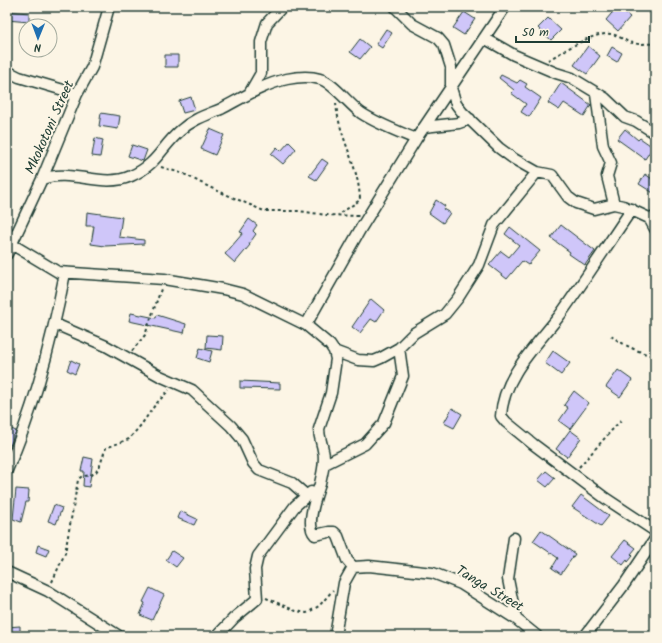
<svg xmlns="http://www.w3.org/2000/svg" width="662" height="643" viewBox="0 0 662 643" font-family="Kalam,sans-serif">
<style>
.building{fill:#cfc6f9;stroke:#1f3d34}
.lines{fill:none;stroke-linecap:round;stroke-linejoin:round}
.minor-casing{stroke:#1f3d34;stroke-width:13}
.path{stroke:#1f3d34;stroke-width:2;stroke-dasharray:3 3;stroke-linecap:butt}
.minor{stroke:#fcf5e5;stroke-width:10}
.labels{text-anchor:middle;stroke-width:4;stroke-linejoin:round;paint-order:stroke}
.street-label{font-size:14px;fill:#1f3d34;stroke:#fcf5e5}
</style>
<rect width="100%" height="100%" fill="#fcf5e5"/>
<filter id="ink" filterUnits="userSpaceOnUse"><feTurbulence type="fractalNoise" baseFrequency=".025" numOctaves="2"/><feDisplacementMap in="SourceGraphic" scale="8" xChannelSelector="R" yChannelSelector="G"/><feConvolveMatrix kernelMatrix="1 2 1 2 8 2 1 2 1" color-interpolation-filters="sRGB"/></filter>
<g filter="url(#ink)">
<path class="building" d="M617,7L630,17L618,31L606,20Z
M7,11L29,13V22L7,20Z
M464,12L475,19L464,35L453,28Z
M548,18L561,30L551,40L538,28Z
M386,29L392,33L382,48L376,44Z
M360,39L370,47L360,59L350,52Z
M588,46L600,56L587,74L574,65Z
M612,47L622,53L617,62L607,56Z
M165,55H178V67H165Z
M501,75L517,83L520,80L527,84L525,87L541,98L529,117L521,112L526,104L511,93L514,90L499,78Z
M561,83L591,105L584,116L564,103L559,110L548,103Z
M191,97L195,110L183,113L179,101Z
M101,113L120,116L118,129L99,126Z
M210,129L224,135L215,155L201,149Z
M625,129L638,140L640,138L653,147L645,159L617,139Z
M95,138L103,140L100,157L92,156Z
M289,142L296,149L283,164L271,154L277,147L281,151Z
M132,145L147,150L143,161L128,156Z
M322,159L328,163L316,180L309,176Z
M645,174L655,181V194L639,184Z
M436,200L445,206L443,209L450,213L443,223L429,213Z
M87,212L122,217L119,237L144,240V244L105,246L91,244L94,226H86Z
M249,219L257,225L253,231L256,234L249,244L250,245L235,263L225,254L243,233L240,232Z
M561,225L595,251L585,265L569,254L570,252L551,238Z
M510,227L540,251L528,265L522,261L507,279L489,265L501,251L509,257L519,245L505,234Z
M371,299L384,310L376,322L371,319L360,333L352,327Z
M131,313L156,318L157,315L186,324L184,333L129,321Z
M207,335L223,336L222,350L206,348Z
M200,348L212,351L209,362L197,358Z
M553,351L570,363L561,375L545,363Z
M71,360L79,364L75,374L67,370Z
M618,370L632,380L620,397L606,387Z
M240,381L280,383V389L240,388Z
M574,391L589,403L570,429L559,421L568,408L564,405Z
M452,408L462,414L454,428L444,423Z
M7,427L16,431L7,453Z
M570,430L581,438L567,457L556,449Z
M84,457L93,459L89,487L83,486L84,471H81Z
M546,471L555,478L547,487L538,480Z
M16,489L29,490L28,502H26L21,522L13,519Z
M581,495L609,516L601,526L572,507Z
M54,505L62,508L56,524L48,521Z
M180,511L197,519L194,525L177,518Z
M541,530L575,554L561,574L552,568L558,558L533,541Z
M625,540L636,548L631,554L633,556L628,562L627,560L623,565L612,556Z
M38,545L49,549L46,556L36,552Z
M172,551L183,558L176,567L166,560Z
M150,588L164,595L152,620L140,615L145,603L143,602Z
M20,626V636H7V627Z"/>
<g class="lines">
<defs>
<path id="minor" d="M395,7L412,24L438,38L444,45L451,67V88L456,104L462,112L499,148L514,159L537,172L552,175L568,197L576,203L594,209L614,204L623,206L649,218L655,229
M484,38L514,55L556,73L572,78L605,98L625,117L636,121L655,133
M7,71L19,77L77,94
M249,94L261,73V42L267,23L282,7
M596,94L603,146L611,163L607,176L614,204
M424,127L459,123L470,119
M42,179C71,168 102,189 131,176C158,164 161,147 181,130C193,119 207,115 221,109C242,98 264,84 287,79C297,77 310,76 320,79C332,82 349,104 361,113C378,124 397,131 416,139
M632,209C608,244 585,280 560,315C537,345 503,376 501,416L506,422L533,444L605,498L655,531
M13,245L58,272L164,279L223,289L243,294L306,325L330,345L334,351L336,359L331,393L319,429C319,438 322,443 323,450C326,462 322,473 320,484C316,497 305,525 315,535L329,532H334L338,536L347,560L353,567
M7,254L42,179L77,94L92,67L109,7
M55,324L106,346L160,376L192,390L231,426L242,439L253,463L259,470L292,483L307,496
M306,325L361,228L416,139L505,7
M334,351L358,360L374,361L381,358L399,348L414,333L445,314L458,298L479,265L494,225L537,172
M325,464L365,444L384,423L403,376L399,348
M7,470C35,408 52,340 65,273
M514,538L508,579L516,619
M7,572L48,591L119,636
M217,636L234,618L257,599L255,569L258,556L295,506L311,492
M335,636L344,583L353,567L369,566L433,573L461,584L516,619L537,636
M585,636L624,585L655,539"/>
</defs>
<use href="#minor" class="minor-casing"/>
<path class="path" d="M647,7L650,13L655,12
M548,60C565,51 592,32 611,34C619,35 625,42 633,43C640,45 648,43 655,44
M336,103C339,139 359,165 360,200L338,215
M161,167L184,174L209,187L264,211H299L326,215L359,216
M611,336C622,344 642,354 655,356
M132,351L145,335L161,289
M579,467L621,420
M52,582L65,553L78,480C82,474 87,477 93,474C101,470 102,456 106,448L129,439L141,425L155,405L169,390
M266,598L296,611L307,613L319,606L333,590"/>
<use href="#minor" class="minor"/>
</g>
</g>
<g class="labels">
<g class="street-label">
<text transform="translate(49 127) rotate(-66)" y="5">Mkokotoni Street</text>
<text transform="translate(490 588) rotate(31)" y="5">Tanga Street</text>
</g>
</g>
<rect width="662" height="643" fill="none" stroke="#fcf5e5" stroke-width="24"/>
<rect x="12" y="12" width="638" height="619" fill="none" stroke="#1f3d34" stroke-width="1.5" filter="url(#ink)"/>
<g transform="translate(38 38) rotate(181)"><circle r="19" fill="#fcf5e5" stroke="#a4ab9e"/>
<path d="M0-3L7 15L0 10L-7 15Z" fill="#1f6fb2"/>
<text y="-6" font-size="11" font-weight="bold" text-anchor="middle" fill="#1f3d34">N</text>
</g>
<path d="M516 36v6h73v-6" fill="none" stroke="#1f3d34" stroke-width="2"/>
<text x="522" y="36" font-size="12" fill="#1f3d34" stroke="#fcf5e5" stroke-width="3" paint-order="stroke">50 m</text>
</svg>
